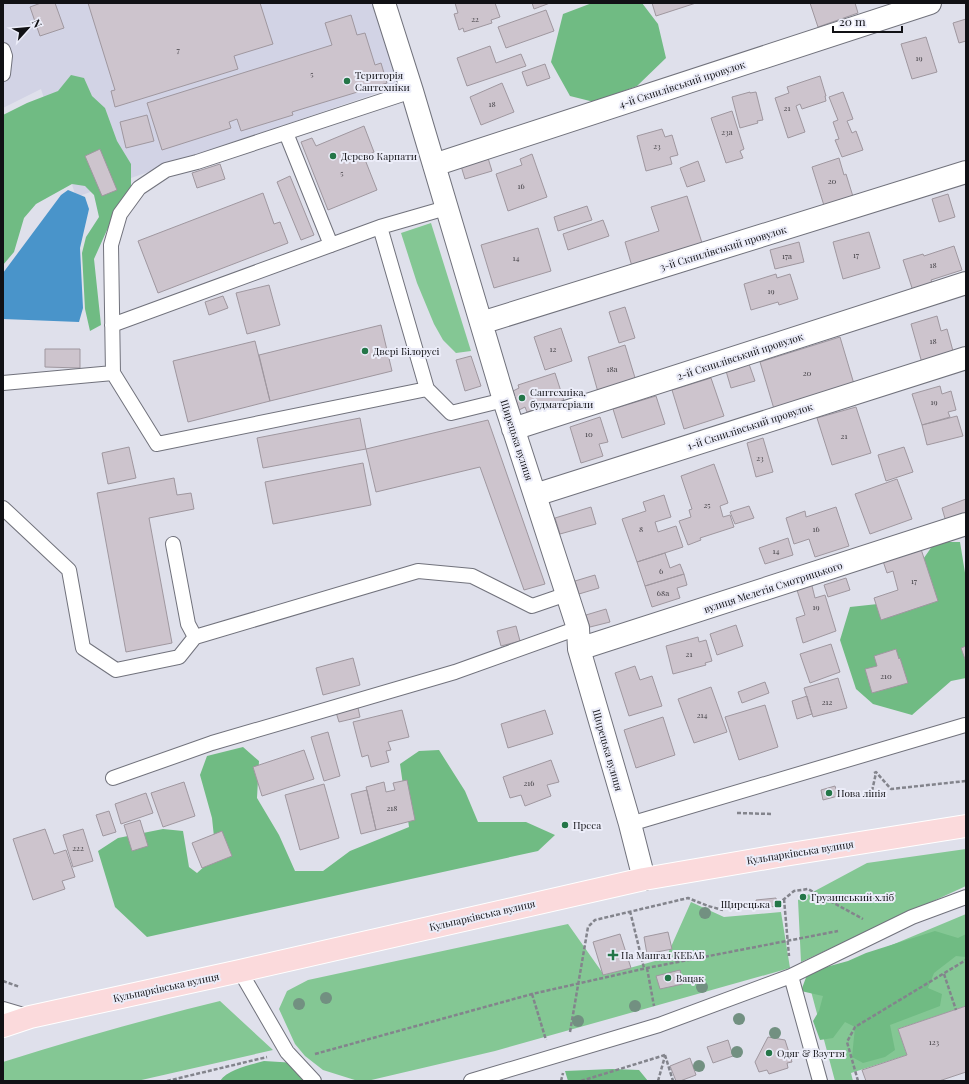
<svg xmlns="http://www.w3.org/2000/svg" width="969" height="1084" viewBox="0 0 969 1084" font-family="'Playfair Display',serif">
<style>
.built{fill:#d2d3e5}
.green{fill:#84c794}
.forest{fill:#70bb83}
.water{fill:#4994ca}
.building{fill:#cdc4cd;stroke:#9f979f}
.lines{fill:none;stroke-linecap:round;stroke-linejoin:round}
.lane-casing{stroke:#71727c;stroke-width:16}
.street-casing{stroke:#71727c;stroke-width:24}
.primary-casing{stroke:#fff;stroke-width:24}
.path{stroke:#83848c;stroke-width:2.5;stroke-dasharray:4 2;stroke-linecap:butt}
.lane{stroke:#fff;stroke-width:14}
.street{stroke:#fff;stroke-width:22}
.primary{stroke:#fbdadc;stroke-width:22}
.tree{fill:#729081}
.poi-dot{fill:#247648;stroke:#ecedf9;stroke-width:1.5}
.labels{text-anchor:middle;stroke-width:4;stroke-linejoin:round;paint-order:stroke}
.number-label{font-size:8px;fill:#403e43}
.poi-label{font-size:10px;fill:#111115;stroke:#ecedf9;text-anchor:start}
.street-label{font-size:10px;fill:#111115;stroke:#ecedf9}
</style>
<rect width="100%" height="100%" fill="#dfe0eb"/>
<path class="built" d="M3,3H376L403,84L76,197L41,89L3,108Z"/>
<path class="green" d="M431,223L471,351L456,353L443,340L434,324L417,283L401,233Z
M966,849V886L801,962L798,900L867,863Z
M691,902L724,917L781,912L790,968L495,1051L367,1081H358L323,1070L305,1056L295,1044L279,1009L287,991L308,980L568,924L604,975L666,958Z
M966,914V1006L898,1029L907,1055L851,1073L853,1081H835L808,980Z
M220,1001L273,1050L137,1081H3V1062C75,1039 147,1019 220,1001Z"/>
<path class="forest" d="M592,3H642L658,24L666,58L637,86L594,102L570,96L551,62L563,14Z
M71,75L84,78L92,96L105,108L117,141L131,164V187L107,230L94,259L101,325L90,331L85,309L82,253L86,237L99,217L94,195L85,186L72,184L36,204L24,218L14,252L3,265V115L27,103L58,91Z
M935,542H960L966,579V678L951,681L912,715L873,704L856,689L840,640L850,607L887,603L917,568Z
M243,747L259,761L257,798L279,835L295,871H323L350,851L409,827L400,764L419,751L439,750L465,791L478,822H526L555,835L538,851L147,937L115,907L98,851L118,838L163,829L183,831L189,867L197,873L216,856L212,818L200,775L207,756Z
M935,931L958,938L966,934V957L956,956L934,973L928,988L942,994L940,1006L890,1025L895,1050L885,1057L863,1063L852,1057L855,1027L845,1022L833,1038L820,1040L813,1021L819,1011L823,996L801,991L808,972L848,961L866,953Z
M264,1061L296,1063L314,1081H220C228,1069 251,1065 264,1061Z
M612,1069L639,1070L648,1081H568L565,1071Z"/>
<path class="water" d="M68,190L85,197L89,209L80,248L83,308L79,322L3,319V273L61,195Z"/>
<path class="building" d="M41,3H55L64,28L40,36L30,7Z
M88,3H260L273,44L234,56L238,69L115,107L111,91L115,90Z
M455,3H495L500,17L491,20L492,23L464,32L463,28L459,30L454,14L458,13Z
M532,3H550L534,9Z
M652,3H696L656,16Z
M810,3H855L858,13L818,27Z
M546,10L554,31L506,48L498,27Z
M351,15L357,35L365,33L375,65L381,63L387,83L292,112L293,115L241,131L237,119L229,122L231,128L162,150L147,103L332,45L325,23Z
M966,19V41L959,43L953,23Z
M926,37L937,72L912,79L901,44Z
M490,46L496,63L521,54L526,66L467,86L457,58Z
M545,64L550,78L527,86L522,72Z
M820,76L826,96H825L826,101L802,109L800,104L796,106L805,132L788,138L775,98L789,93L787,87Z
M502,83L514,112L481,125L470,97Z
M750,92V93L756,92L763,120L757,121L758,123L740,128L732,97Z
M843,92L853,119L847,121L852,133L856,131L863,150L842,157L835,140L839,139L833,122L838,120L829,97Z
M732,111L744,149L740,151L743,158L726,163L711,118Z
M147,115L154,141L126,148L120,122Z
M364,126L374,152L364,157L377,190L328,210L301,142L312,138L316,146Z
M662,129L665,137L672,135L678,155L670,157L672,164L646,171L637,136Z
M100,149L117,190L102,196L85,156Z
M532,154L547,197L508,211L496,174L522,165L520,159Z
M488,158L492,171L465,179L461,166Z
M839,158L844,175L846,174L855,203L826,212L812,167Z
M698,161L705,181L687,187L680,168Z
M220,164L225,179L197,188L192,173Z
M290,176L314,235L301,240L277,182Z
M263,193L274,224L280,222L288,243L158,293L138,241Z
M948,194L955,217L939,222L932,199Z
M687,196L703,246L633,270L625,242L659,231L651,207Z
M587,206L592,220L558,231L554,217Z
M603,220L609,236L568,250L563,234Z
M538,228L551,271L494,288L481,245Z
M869,232L880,268L843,279L833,242Z
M799,242L804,262L775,269L770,250Z
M954,246L962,270L931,280L933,285L913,291L903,260L923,254L924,256Z
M776,274L777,278L790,274L798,299L779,305L778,302L751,310L744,284Z
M269,285L280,325L247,334L236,293Z
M223,296L228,308L209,315L205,302Z
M625,307L635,338L619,343L609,312Z
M937,316L941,331L947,329L953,351L922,363L911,324Z
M381,325L392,371L270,401L259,355Z
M561,328L572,361L545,370L534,337Z
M840,337L854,384L774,409L760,362Z
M255,341L270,401L188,422L173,361Z
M625,345L636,381L598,392L588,357Z
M45,349H80V368L45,367Z
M471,356L481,386L465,391L456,360Z
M749,364L755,381L731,388L726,371Z
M555,373L567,410L542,418L539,408L527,412L525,407L519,410L513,391L519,388L518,385Z
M711,378L724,416L684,429L672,390Z
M940,386L942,394L951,391L956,410L948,412L950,417L922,425L912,394Z
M656,396L665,424L622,438L613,409Z
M856,407L871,453L832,465L817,418Z
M957,416L963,436L927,445L922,425Z
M600,417L608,442L599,444L603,456L581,463L570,427Z
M360,418L366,449L263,468L257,438Z
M488,420L545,584L524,590L480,467L376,492L366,449Z
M763,438L773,472L756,477L747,443Z
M129,447L136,478L108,484L102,453Z
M904,447L913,472L886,481L878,455Z
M363,463L371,505L273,524L265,482Z
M714,464L728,503L720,506L723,517L730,515L734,527L700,538L701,540L688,545L679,521L691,517L689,510L692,509L681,476Z
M174,478L177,495L191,493L194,509L149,518L172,643L126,652L97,493Z
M897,479L912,519L870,534L855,494Z
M664,495L671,517L655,522L658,532L676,526L683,547L637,562L622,519L646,511L643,502Z
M966,499V515L946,522L942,508Z
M749,506L754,518L735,524L730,512Z
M591,507L596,524L560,534L555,518Z
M836,507L849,546L815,557L809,539L794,544L786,518L805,511L806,517Z
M788,538L793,555L765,564L759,548Z
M920,546L938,601L881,620L874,598L898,590L893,571L887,573L882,558Z
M665,553L670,568L680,564L684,574L645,586L637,562Z
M684,574L687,585L677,588L680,598L652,607L645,586Z
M595,575L599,588L579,594L575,581Z
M846,578L850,590L828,597L824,585Z
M811,582L815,598L825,595L836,631L803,643L796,618L805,615L796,587Z
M606,609L610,622L590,627L586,615Z
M736,625L743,646L717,655L710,634Z
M516,626L520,641L501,646L497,631Z
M698,637L699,642L706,640L712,661L705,663L706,665L673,674L666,646Z
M831,644L840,672L810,683L800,654Z
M966,646V662L961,648Z
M896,649L899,659L900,658L908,683L872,693L865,669L877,666L874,656Z
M353,658L360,685L323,695L316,668Z
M635,666L640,680L652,676L662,706L629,716L615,673Z
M838,678L847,708L813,717L804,688Z
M765,682L769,693L742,703L738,692Z
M711,687L727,732L694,743L678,699Z
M807,696L812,714L797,719L792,701Z
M357,703L360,717L339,722L335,709Z
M765,705L778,747L739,760L725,717Z
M402,710L409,737L388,742L391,750L386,751L389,762L371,767L368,755L362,757L353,722Z
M545,710L553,734L508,748L501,724Z
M663,717L675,755L636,768L624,730Z
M328,732L340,776L324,781L311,737Z
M304,750L314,779L262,796L253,767Z
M551,760L559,782L547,785L551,796L525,806L521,795L510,798L503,777Z
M407,780L415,820L376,830L366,787L384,782L386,792L395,790L393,783Z
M184,782L195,816L163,827L151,793Z
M324,784L339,838L300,850L285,795Z
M835,786L838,796L823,800L821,790Z
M367,790L376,830L361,834L351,794Z
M146,793L153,813L121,824L115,804Z
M109,811L116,832L103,836L96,815Z
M140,820L148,846L132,851L124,825Z
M45,829L54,854L66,850L75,877L62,881L65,889L33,900L13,839Z
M83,829L93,861L73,867L63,835Z
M222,831L232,856L202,868L192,843Z
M776,898L777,906L758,909L756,900Z
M668,932L672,949L647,954L644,937Z
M620,934L631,968L603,975L593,942Z
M680,970L683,984L660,989L656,976Z
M966,1006V1072L939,1081H866L862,1070L907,1055L898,1029Z
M768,1037L785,1040L792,1062L787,1063L788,1068L769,1074L767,1070L759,1072L755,1062Z
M728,1040L733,1056L713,1063L707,1047Z
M690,1058L696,1075L680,1081H676L670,1066Z"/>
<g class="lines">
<defs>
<path id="lane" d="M3,50L5,56L3,74
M412,91L197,162L166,170L139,188L120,214L111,245L113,373L157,444L427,389L380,227L446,208
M286,133L331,245
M112,325L380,227
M3,383L113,373
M427,389L451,413L504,400
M3,508L69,570L83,648L116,670L179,657L195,637L418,571L472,576L532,606L567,594
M173,544L188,624L195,637
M113,778L212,743L455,672L578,628
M630,824L965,725
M240,971L287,1052L314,1081
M791,976L820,1081
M3,1009L30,1017
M471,1081L659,1025L791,976L912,917L966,897"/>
<path id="street" d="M384,3L412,91L504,400L578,628L579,649L630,824L644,879
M434,165L930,3
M481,323L966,172
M513,429L966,283
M535,495L966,358
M579,649L966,524"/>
<path id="primary" d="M3,1026L30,1017L240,971L644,879L778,856L966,826"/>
</defs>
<use href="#lane" class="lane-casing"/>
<use href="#street" class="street-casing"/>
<use href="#primary" class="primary-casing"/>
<path class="path" d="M874,773L876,772L891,789L966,781
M872,791L876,773
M737,813L772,814
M784,899L789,956
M778,904L794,891L808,889L863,919
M630,911L644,968
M647,968L654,1006
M944,974L956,1010
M3,981L20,987
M532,994L546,1040
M570,1032L588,927L595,920L688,898L708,906L723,910
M315,1054L532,994L647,968L838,931
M665,1055L673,1081
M167,1081L267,1057
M561,1081L563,1073
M581,1081L665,1055
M658,1081L665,1056
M858,1081L847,1042L855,1027L966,960"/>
<use href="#lane" class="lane"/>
<use href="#street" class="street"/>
<use href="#primary" class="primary"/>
</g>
<g class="tree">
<circle cx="705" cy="913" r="6"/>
<circle cx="702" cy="987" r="6"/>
<circle cx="326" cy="998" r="6"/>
<circle cx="299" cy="1004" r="6"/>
<circle cx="635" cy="1006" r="6"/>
<circle cx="739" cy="1019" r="6"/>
<circle cx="578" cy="1021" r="6"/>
<circle cx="775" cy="1033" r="6"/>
<circle cx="737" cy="1052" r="6"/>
<circle cx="699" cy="1066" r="6"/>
</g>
<g class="poi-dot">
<circle cx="347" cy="81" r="4"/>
<circle cx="333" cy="156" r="4"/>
<circle cx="365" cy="351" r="4"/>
<circle cx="522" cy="398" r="4"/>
<circle cx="829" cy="793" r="4"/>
<circle cx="565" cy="825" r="4"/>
<circle cx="803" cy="897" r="4"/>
<rect x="774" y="900" width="8" height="8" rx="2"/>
<path d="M611 949h4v4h4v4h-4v4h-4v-4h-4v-4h4z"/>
<circle cx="668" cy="978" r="4"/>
<circle cx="769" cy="1053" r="4"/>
</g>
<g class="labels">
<g class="number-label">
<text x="475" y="22">22</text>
<text x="178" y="53">7</text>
<text x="919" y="61">19</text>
<text x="312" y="77">5</text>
<text x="492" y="107">18</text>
<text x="787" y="111">21</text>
<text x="727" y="135">23а</text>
<text x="657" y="149">23</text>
<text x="342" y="176">5</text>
<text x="832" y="184">20</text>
<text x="521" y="189">16</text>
<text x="856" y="258">17</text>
<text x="787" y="259">17а</text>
<text x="516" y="261">14</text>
<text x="933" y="268">18</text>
<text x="771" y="294">19</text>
<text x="933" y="344">18</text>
<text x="553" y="352">12</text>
<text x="612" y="372">18а</text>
<text x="807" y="376">20</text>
<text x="934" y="405">19</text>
<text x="589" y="437">10</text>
<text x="844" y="439">21</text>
<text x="760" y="461">23</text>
<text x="707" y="508">25</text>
<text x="641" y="532">8</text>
<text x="816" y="532">16</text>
<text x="776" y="554">14</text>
<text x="661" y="574">6</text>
<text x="914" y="584">17</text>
<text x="663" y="596">68а</text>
<text x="816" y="610">19</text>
<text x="689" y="657">21</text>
<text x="886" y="679">210</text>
<text x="827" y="705">212</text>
<text x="702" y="718">214</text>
<text x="529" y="786">216</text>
<text x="392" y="811">218</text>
<text x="78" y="851">222</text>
<text x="934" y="1045">123</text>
</g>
<g class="poi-label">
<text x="355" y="79">Територія<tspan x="355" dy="12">Сантехніки</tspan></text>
<text x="341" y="160">Дерево Карпати</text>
<text x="373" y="355">Двері Білорусі</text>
<text x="530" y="396">Сантехніка,<tspan x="530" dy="12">будматеріали</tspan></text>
<text x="837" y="797">Нова лінія</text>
<text x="573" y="829">Преса</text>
<text x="811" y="901">Грузинський хліб</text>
<text x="770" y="908" text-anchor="end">Щирецька</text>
<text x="621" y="959">На Мангал КЕБАБ</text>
<text x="676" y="982">Вацак</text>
<text x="777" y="1057">Одяг &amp; Взуття</text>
</g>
<g class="street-label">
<text transform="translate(682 84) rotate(-18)" y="4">4-й Скнилівський провулок</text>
<text transform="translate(723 248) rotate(-17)" y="4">3-й Скнилівський провулок</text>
<text transform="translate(740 356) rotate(-18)" y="4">2-й Скнилівський провулок</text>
<text transform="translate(750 426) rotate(-18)" y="4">1-й Скнилівський провулок</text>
<text transform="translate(517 440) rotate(72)" y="4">Щирецька вулиця</text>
<text transform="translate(773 587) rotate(-18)" y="4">вулиця Мелетія Смотрицького</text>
<text transform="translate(608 750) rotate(74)" y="4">Щирецька вулиця</text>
<text transform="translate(800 852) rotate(-9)" y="4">Кульпарківська вулиця</text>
<text transform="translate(482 915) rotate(-13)" y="4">Кульпарківська вулиця</text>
<text transform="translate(166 987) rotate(-12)" y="4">Кульпарківська вулиця</text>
</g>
</g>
<rect width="969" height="1084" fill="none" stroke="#111115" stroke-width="8"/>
<g transform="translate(28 28) rotate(63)" stroke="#ecedf9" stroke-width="3" paint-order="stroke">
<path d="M0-3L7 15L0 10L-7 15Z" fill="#111115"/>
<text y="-6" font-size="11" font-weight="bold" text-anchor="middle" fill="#111115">N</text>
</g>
<path d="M833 26v6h69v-6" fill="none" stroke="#111115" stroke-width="2"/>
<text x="839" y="26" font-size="12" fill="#111115" stroke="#ecedf9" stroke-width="3" paint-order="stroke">20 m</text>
</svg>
